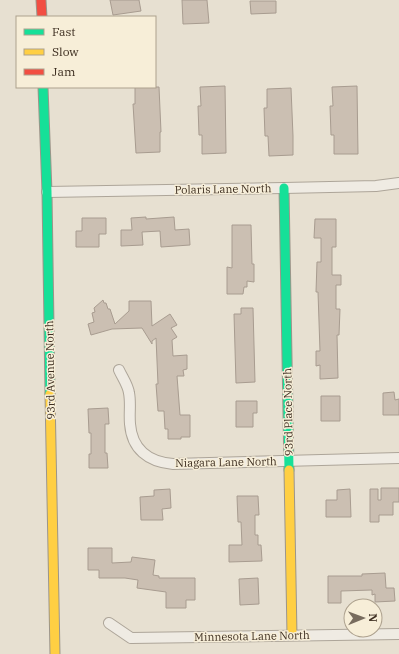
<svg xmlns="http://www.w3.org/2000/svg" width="399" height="654" viewBox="0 0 399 654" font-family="'IBM Plex Serif',serif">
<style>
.building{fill:#cbbfb2;stroke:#a89c90}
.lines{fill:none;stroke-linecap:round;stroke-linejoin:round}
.street-casing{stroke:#ada599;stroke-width:12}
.fast-casing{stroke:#9c958a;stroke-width:11}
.slow-casing{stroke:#9c958a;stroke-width:11}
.jam-casing{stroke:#9c958a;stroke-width:11}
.street{stroke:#efebe3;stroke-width:10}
.fast{stroke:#16e098;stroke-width:9}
.slow{stroke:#ffcf43;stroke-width:9}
.jam{stroke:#f24e42;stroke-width:9}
.labels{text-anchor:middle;stroke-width:3;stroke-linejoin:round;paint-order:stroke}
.street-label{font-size:11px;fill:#3d2e20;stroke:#f7eed8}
</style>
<rect width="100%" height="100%" fill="#e7e0d1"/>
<path class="building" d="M110,0H139L141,11L113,15Z
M182,0H207L209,23L183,24Z
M250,1H276V13L251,14Z
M225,86L226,153L202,154V135H199L198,106H201L200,87Z
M357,86L358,154H334V135H331L330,106H333L332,87Z
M135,87H159L161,132H160V152L136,153L133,104H135Z
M291,88L293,136V155L269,156L268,136H265L264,108H267V89Z
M146,217V219L174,217L175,230L189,229L190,245L161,247L160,231L142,232L143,245L121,246V230H132L131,218Z
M82,218H106V234H99V247H76V231H82Z
M315,219H336V247H332V275H341V285H336V309H340L339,335H337L338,378L320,379V365L316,366V351H320L318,292H316L317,262H321V238H314Z
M232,225H251L252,264H254V282L247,281V287H244L243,294H227V267L232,268Z
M103,300L104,303H106L108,309H110L115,324L129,311V301H151L152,326L170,314L177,325L171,328L177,337L172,340L173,356L187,355V369L183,370L184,376H177L180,415H190V437H181V439H168V429H165L164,411H158L156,384H158L156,338L152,341V344L142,328L112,329L91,335L88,324L94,322L92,313L95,312L94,308Z
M241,308H253L255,382L236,383L234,314H241Z
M394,392L395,400L399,399V415H383V393Z
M321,396H340V421H321Z
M236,401H257V413H253V427H236Z
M108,408L109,424H105V453H107L108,468H89V454H91V433H89L88,409Z
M381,488H399V502H393V515H379V522H370V489H378V500H381Z
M170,489L171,508L162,509L163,520H141L140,497L154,496V490Z
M350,489L351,517H326V500H337V490Z
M237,496H258L259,515H255V535H258V545H261L262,561L229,562V545H242L241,522H238Z
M88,548H112V563L131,562L132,557L155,560L153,575L159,576V578H195V600H186V608H166V592L137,588L138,580L125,578H99V570H88Z
M385,573L386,588H394L395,601L375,602V594L372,595V590L341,591V603H328V576H362V574Z
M258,578L259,604L240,605L239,579Z"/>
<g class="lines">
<defs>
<path id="street" d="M47,192L284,188L376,186L399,183
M119,370C122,377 128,385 129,393C131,403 129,413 130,424C132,449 148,462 173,464L399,458
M109,623L131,638L399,634"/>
<path id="fast" d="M43,87L47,192L50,394
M284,188L289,470"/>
<path id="slow" d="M50,394L55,654
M289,470L292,635"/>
<path id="jam" d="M41,0L42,17"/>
</defs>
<use href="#street" class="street-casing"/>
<use href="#fast" class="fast-casing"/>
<use href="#slow" class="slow-casing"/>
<use href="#jam" class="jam-casing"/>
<use href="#street" class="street"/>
<use href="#fast" class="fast"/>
<use href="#slow" class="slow"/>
<use href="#jam" class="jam"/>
</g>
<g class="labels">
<g class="street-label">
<text transform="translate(223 189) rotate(-1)" y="4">Polaris Lane North</text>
<text transform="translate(50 370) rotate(-91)" y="4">93rd Avenue North</text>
<text transform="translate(288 412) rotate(-91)" y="4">93rd Place North</text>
<text transform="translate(226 462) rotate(-1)" y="4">Niagara Lane North</text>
<text transform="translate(252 636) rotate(-1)" y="4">Minnesota Lane North</text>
</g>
</g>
<rect x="16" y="16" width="140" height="72" fill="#f7eed8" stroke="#ada18e"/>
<rect x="24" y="29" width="20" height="6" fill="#16e098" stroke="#ada18e"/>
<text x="52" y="36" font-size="12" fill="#3d2e20">Fast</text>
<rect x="24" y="49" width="20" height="6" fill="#ffcf43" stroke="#ada18e"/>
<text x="52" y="56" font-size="12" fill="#3d2e20">Slow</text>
<rect x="24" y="69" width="20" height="6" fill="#f24e42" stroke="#ada18e"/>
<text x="52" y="76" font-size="12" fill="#3d2e20">Jam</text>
<g transform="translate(363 618) rotate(89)"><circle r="19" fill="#f7eed8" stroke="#ada18e"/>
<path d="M0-3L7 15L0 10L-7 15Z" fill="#786c5e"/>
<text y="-6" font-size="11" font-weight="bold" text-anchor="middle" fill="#3d2e20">N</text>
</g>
</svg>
